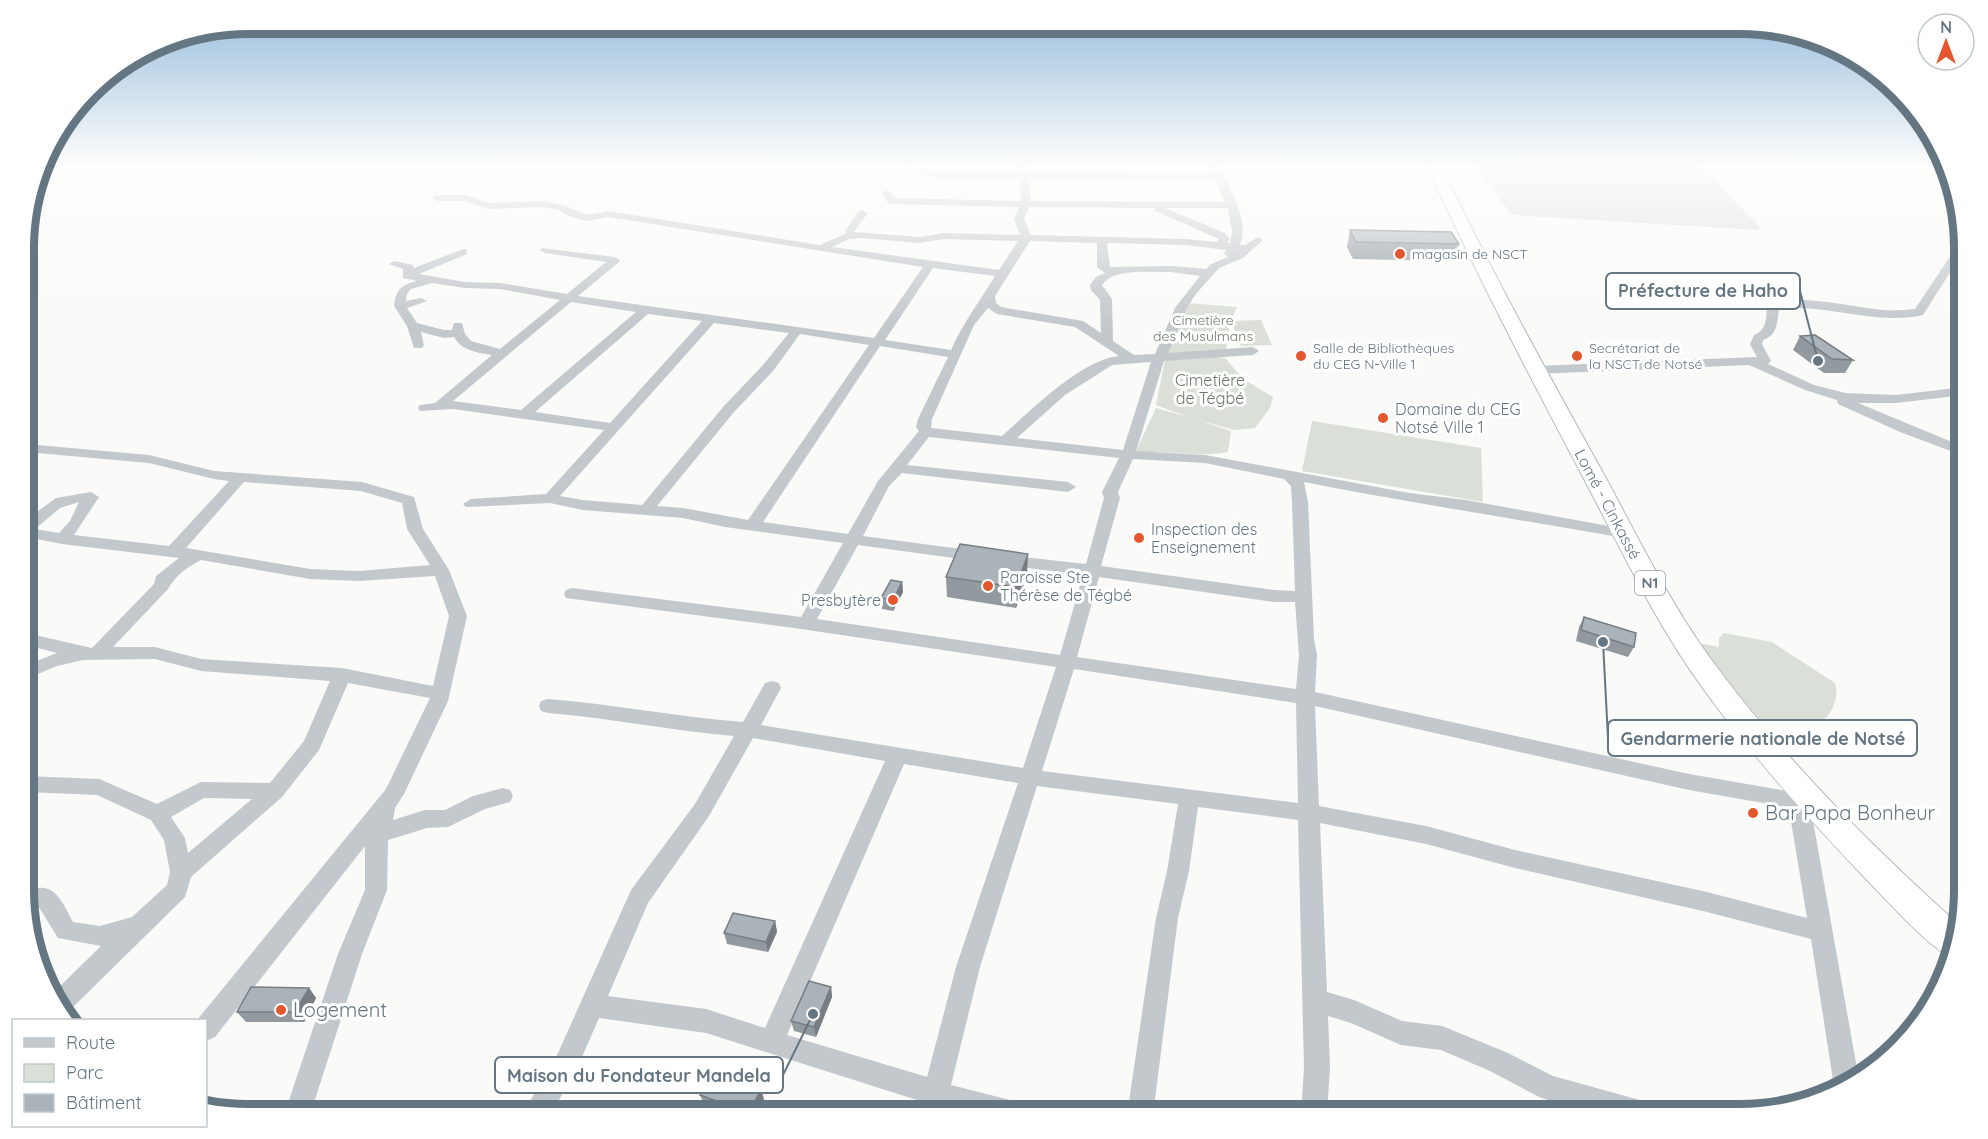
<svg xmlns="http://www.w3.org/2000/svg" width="1988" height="1139" viewBox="0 0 1988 1139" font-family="Quicksand,sans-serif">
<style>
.green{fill:#dadfd7}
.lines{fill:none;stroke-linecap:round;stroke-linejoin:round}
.highway-casing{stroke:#b4b9bd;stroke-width:2}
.minor{fill:#c3c8cc;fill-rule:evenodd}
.highway{fill:#fff;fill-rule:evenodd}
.wall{fill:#929a9f}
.shaded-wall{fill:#777d82}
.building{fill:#aab3b9;stroke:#777d82;stroke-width:1.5}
.poi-dot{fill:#e4572e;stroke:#fff;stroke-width:2}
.labels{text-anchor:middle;stroke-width:6;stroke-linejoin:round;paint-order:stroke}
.far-poi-label{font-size:14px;fill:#657683;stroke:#fff;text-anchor:start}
.far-park-label{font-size:14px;fill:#687a64;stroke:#fff}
.shield{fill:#fff;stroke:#939fa8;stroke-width:1.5}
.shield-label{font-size:15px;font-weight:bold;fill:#657683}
.park-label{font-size:16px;fill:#687a64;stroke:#fff}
.poi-label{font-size:16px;fill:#657683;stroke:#fff;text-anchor:start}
.street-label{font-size:16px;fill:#657683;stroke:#fff}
.near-poi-label{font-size:20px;fill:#657683;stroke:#fff;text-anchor:start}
.rim{fill:none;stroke:#657683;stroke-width:8}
.leader{fill:none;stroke:#657683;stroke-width:2}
.callout-dot{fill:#657683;stroke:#fff;stroke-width:2}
.callout{fill:#fff;stroke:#657683;stroke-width:2}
.callout-label{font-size:18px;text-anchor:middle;font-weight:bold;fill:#657683}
</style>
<rect width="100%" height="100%" fill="#fafaf8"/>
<path class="green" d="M1474,165H1700L1761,228L1758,230L1512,215Z
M1188,303L1237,307L1230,322L1226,351L1166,354Z
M1261,320L1272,345L1241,346L1231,321Z
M1215,356L1226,359L1243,379L1273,397L1270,408L1255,428L1235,430L1197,420L1231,431L1228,452C1197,458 1166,449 1135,453L1156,408L1188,417L1156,405L1165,360Z
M1312,421L1481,448L1483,502L1302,471Z
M1724,633L1772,642L1835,683C1842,704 1822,728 1803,736C1796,739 1782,736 1774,735L1735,698L1698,645L1705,644L1719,647V638Z"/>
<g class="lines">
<defs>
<path id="highway" d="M1427,165H1441C1492,274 1550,377 1608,482C1643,547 1676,615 1722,674C1791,766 1873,847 1958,924L1948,955C1928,947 1882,895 1864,877C1807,817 1751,755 1702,687C1655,622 1621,549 1584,479C1529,375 1475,272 1427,165Z"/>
</defs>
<use href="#highway" class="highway-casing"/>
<path class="minor" d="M1018,165H1028L1029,173L1213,174L1209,165H1219C1229,191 1250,216 1240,245H1245L1258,237L1263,240L1243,258L1219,268L1195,295L1187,308L1168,353L1253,347L1259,351L1253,355L1164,361L1136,451L1205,455L1409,493L1466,500L1630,530L1632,533L1630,536L1624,538C1517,519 1410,503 1304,482L1308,502L1314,639L1317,655L1315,692L1689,774L1821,797L1824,803L1813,821L1859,1080L1852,1085L1836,1090L1834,1086L1811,939L1707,912L1515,868L1426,844L1320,823L1327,992L1354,1000L1402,1021L1442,1026L1508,1053L1553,1076L1647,1102L1656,1106L1660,1115L1590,1114L1539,1097L1490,1071L1441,1050L1401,1045L1351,1023L1328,1016L1330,1067L1327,1115H1301L1304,1067L1298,820L1198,807L1189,871L1178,918L1153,1115H1127L1156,918L1167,871L1178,804L1037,786L980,967L951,1085L1018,1102L1027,1106L1031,1115H965L945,1109L943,1115H917L920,1101L706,1033L599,1018L576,1071L550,1115H522L558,1053L631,890L695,804L734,736C672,731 611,718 548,713L541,711L539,706L541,701L548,699C613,704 677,717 743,722L765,683L772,681L779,683L781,688L761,725L1023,768L1056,667L801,629L566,598L564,594L566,590L572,588L801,617L843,543L725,527L683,518L583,510L550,503L466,507L463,504L471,499L546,494L604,430L453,409L420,411L418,408L420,405L435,403L492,355C478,353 462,351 454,337L444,338L421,332L424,345L422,348H414L407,326L394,306C396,289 401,285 417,281L403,278V269L389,264L394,261L413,265L414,268L463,249L467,250V254L419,274L465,282L500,283L567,294L606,262L545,253L540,250L541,248L615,257L620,260L619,262L578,296L874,338L923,267L608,217L587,221L568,216L559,210L542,207L488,209L465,201H437L432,198L437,195H466L489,203L542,201L566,206L587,215L608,211L820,245L847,233L845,231L859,211L863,210L868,213L854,232L920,237L944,233L1020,235L1014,219L1019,207L891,204L888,203L882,193L887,190L890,191L895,198L1021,201L1020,178H940L905,170L910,167L940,172L1019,173ZM1029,178L1215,180L1225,202L1031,201ZM1029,207L1155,208V211L1219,239L1217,242L1186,239L1031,235L1024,219ZM1165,208H1228L1232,232L1230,243H1227L1230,239L1225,233ZM861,238L920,243L944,239L1018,241L999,270L832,247L849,239ZM1030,241L1097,243V267L1105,273L1096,277L1090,285L1091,290L1100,300L1101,333L1083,321L1001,307L996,303L995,296ZM1107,243L1186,245L1226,250L1224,254L1228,257L1211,264L1206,269L1171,266L1110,267ZM933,268L995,276C980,301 963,323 951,350L885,340ZM1171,272L1200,276L1175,308L1155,354L1134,355L1113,341L1112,299L1102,285C1115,267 1151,273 1171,272ZM432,283L465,288L500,289L560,300L500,349L471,341L465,334L462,323H454L452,330H444L417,323L407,308L427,301L421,298L406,301L407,294L411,289ZM571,302L636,312L521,410L453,401ZM988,308L997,314L1075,327L1119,356C1082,359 1029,412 1002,436L931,428L932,419L974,325ZM648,314L702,321L610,423L535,412ZM714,323L789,333L763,365L724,406L642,505L583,500L560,496ZM800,334L869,345L748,520L683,508L657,506L734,412L773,371ZM880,346L948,357L918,419L916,427L919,431L878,481L848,534L763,522ZM1151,362L1123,450L1017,438L1065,395L1112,365ZM929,437L1119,458L1102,492L1104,498L1086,564L1005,555L999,556L997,560L999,564L1005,565L1083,575L1060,655L817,619L858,545L976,561L982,560L984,556L982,552L976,551L863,536L889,486L902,473L1068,492L1076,487L1068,482L907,465ZM1133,459L1205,463L1284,479L1291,486L1292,502L1295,591L1274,590L1101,566L1120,498L1118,492ZM1099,577L1274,602H1295L1299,655L1296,689L1077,657ZM1074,669L1296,703L1298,803L1042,771ZM1315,706L1689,790L1797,809L1791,821L1807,918L1707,892L1515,850L1426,826L1319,806ZM753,738L885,761L765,1028L706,1009L608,996L648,903L709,816ZM904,764L1018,783L956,967L927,1077L787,1035Z
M1963,233V252L1923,315C1875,326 1827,303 1779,309C1777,322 1778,335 1763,340L1762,344L1771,361L1768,364L1814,385L1845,393L1896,395L1964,387V395L1896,403H1858L1964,447V456L1900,432L1838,404L1837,400L1805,390L1749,365L1536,374L1530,370L1536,366L1757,357L1750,344L1754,335C1767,330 1766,319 1767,306C1785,291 1858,308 1882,310C1893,311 1904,310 1915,309L1953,252L1958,236Z
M26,444L149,455L214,471L362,482L414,497L423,529L449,570L467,616L448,701L404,794L395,808L393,820L425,810H445L473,796L503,788L510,790L513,796L510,802L485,809L448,827L427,828L388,840L387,890L362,954L310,1115H284L338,954L365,890V846L215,1037L206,1041V1020H197L386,789L430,698L348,683L319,750L282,797L191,877L185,897L67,1013L62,1015L53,993L101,946L58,938L32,896L35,889C55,882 65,907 73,922L100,926L132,917L167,885L170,872L164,840L151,820L97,795L26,792V776L99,779L157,804L201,782L270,783L304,741L330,681L201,671L155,659L83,660L57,666L26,679V665L57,653L26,645V633L92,648L154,584L156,576L179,558L62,544L26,537V520L56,498L91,492L99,497L74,535L169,546L229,481L214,479L149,463L26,452ZM244,482L361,491L402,503L407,529L430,565L359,571L310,569L186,548ZM79,502L70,521L59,533L35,529L60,508ZM201,560L310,579L359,581L435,576L449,616L433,686L342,668L201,659L155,647H113L168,589C175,576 187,567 201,560ZM204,798L252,799L188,853L185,838L171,817Z"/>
<use href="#highway" class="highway"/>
</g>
<path class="wall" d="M1350,230L1459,244L1454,261L1353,259L1347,247Z
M1664,276L1699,287L1696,296L1660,292L1661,284Z
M1800,336L1853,360L1845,373H1824L1793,350Z
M1027,574L1016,608L947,597L946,577Z
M902,582L903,592L893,611L882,609L881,598Z
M1584,617L1634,647L1628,657L1576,641L1579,627Z
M775,921L777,932L768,952L727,944L724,933Z
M831,987L832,997L816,1037L794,1031L791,1021Z
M309,988L316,998L304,1022H246L237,1012Z
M700,1095L764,1099L756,1115H732L704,1104Z"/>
<path class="shaded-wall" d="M1028,554L1027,574L1016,608V587Z
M902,582L903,592L893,611V600Z
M775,921L777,932L768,952L766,942Z
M831,987L832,997L816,1037L814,1027Z
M309,988L316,998L304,1022L295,1012Z
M761,1089L764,1099L756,1115H750L749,1113Z"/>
<path class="building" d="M1350,230L1451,232L1459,244L1356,242Z
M1815,335L1853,360L1832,359L1800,336Z
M960,544L1028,554L1016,587L946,577Z
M891,580L902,582L893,600L881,598Z
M1584,617L1636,633L1634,647L1581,630Z
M733,913L775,921L766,942L724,933Z
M809,981L831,987L814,1027L791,1021Z
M251,987L309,988L295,1012H237Z
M713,1072L761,1089L749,1113L700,1095Z"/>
<linearGradient id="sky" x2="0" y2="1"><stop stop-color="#96bcdc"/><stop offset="0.51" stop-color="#fdfdfc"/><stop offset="1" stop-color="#fdfdfc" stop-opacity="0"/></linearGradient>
<rect width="1988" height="325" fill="url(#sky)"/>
<g class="poi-dot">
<circle cx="1400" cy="254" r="6"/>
<circle cx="1301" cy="356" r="6"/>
<circle cx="1577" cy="356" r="6"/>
<circle cx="1383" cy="418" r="6"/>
<circle cx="1139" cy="538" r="6"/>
<circle cx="988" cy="586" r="6"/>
<circle cx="893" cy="600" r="6"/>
<circle cx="1753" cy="813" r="6"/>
<circle cx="281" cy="1010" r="6"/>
</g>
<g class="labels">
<g class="far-poi-label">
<text x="1412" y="259">magasin de NSCT</text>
<text x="1313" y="353">Salle de Bibliothèques<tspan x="1313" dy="16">du CEG N-Ville 1</tspan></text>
<text x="1589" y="353">Secrétariat de<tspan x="1589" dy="16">la NSCT de Notsé</tspan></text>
</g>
<g class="far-park-label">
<text x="1203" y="325">Cimetière<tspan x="1203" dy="16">des Musulmans</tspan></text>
</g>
<rect class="shield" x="1635" y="571" width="30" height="24" rx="4.5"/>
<g class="shield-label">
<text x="1650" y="588">N1</text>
</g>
<g class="park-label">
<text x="1210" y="386">Cimetière<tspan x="1210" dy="18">de Tégbé</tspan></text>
</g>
<g class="poi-label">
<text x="1395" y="415">Domaine du CEG<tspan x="1395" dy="18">Notsé Ville 1</tspan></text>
<text x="1151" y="535">Inspection des<tspan x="1151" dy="18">Enseignement</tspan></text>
<text x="1000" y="583">Paroisse Ste<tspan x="1000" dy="18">Thérèse de Tégbé</tspan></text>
<text x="881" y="606" text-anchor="end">Presbytère</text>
</g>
<g class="street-label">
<text transform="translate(1608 504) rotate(62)" y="6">Lomé - Cinkassé</text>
</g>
<g class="near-poi-label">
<text x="1765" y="820">Bar Papa Bonheur</text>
<text x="293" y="1017">Logement</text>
</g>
</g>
<path d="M0 0H1988V1139H0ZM248 34H1740A214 214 0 0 1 1954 248V890A214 214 0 0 1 1740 1104H248A214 214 0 0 1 34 890V248A214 214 0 0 1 248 34Z" fill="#fff" fill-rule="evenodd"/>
<path class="rim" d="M248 34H1740A214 214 0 0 1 1954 248V890A214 214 0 0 1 1740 1104H248A214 214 0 0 1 34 890V248A214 214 0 0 1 248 34Z"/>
<path class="leader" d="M1818 361L1800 291M1603 642L1608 738M813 1014L783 1075"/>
<g class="callout-dot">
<circle cx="1818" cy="361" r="6"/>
<circle cx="1603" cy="642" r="6"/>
<circle cx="813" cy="1014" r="6"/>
</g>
<g class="callout">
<rect x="1606" y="273" width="194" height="36" rx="6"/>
<rect x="1608" y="720" width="309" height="36" rx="6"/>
<rect x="495" y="1057" width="288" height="36" rx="6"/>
</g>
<g class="callout-label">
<text x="1703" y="297">Préfecture de Haho</text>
<text x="1763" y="745">Gendarmerie nationale de Notsé</text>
<text x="639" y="1082">Maison du Fondateur Mandela</text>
</g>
<rect x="12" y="1019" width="195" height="108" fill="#ffffff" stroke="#c1c8cd" stroke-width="1.5"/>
<rect x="24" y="1038" width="30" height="9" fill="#c3c8cc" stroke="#c1c8cd" stroke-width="1.5"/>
<text x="66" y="1049" font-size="18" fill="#657683">Route</text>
<rect x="24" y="1064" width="30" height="18" fill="#dadfd7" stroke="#c1c8cd" stroke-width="1.5"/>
<text x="66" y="1079" font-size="18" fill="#657683">Parc</text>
<rect x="24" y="1094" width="30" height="18" fill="#aab3b9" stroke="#c1c8cd" stroke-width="1.5"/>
<text x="66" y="1109" font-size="18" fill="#657683">Bâtiment</text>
<g transform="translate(1946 42)"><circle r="28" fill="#ffffff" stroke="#c1c8cd" stroke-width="1.5"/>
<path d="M0-4.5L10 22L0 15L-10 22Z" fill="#e4572e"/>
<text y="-9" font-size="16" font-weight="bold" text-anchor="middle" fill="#657683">N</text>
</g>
</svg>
